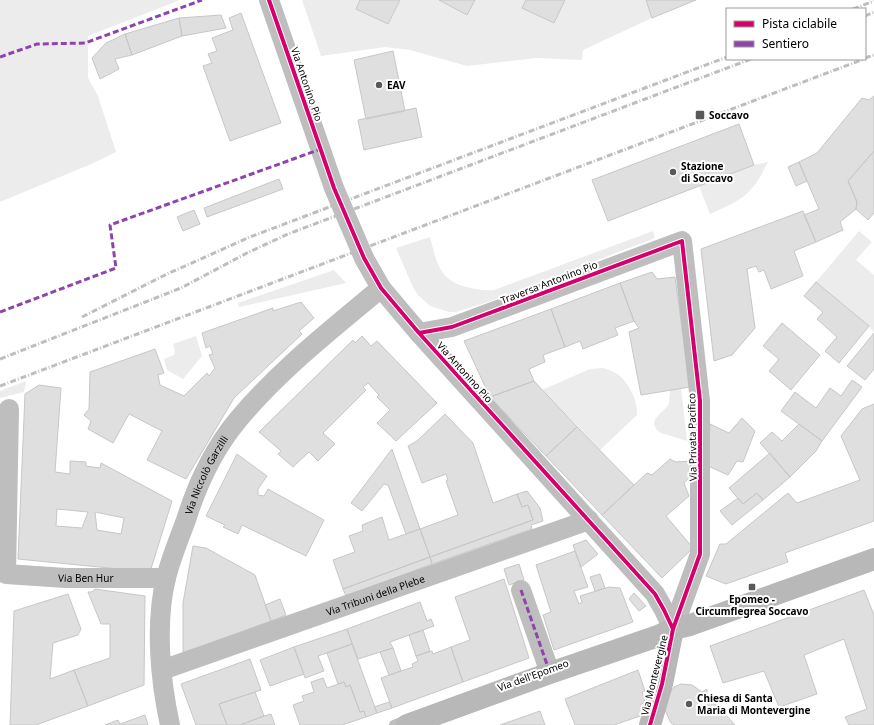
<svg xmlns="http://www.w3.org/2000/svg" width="874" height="725" viewBox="0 0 874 725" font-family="'Noto Sans',sans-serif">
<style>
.green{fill:#ececec}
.building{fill:#dfdfdf;stroke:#c7c7c7;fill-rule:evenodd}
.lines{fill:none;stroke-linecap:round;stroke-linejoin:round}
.lane{stroke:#bebebe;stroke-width:10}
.street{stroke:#bebebe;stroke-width:20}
.secondary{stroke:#b8b8b8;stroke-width:22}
.rail{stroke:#bebebe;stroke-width:3;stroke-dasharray:6 2 1 2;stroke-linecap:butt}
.quiet{stroke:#8e44ad;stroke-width:3;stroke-dasharray:6 3;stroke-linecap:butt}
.cycleway-casing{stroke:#fff;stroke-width:6}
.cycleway{stroke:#d6006c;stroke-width:4}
.poi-dot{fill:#595959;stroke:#fff;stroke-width:1.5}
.labels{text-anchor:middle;stroke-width:4;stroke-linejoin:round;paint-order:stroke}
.street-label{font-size:10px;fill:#000;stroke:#fff}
.poi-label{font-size:10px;font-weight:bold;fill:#000;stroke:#fff;text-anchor:start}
</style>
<rect width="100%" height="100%" fill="#fff"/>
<path class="green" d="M0,0H180L88,36V78L98,96L116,152L89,165L0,202Z
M302,0H360L356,9L388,24L400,0H439L467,15L475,0H526L523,8L554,23L565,0H646L652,18L583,50L582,60L536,58L467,66L410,50L385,47L321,56Z
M768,162C763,170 760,180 753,187C742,201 725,207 710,214L699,186L754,165Z
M653,231L655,238L488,302L456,312H449L430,306L418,295L413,287L396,248L430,237C437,262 438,279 466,287C477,289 483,291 494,290Z
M859,231L872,242L856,260L874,275V332L869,327V326L816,282Z
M334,270L346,283L239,307L238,303Z
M196,336L202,356L183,379L167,370L164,359L174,355L175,351L173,344Z
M603,368C609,370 615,372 620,376C630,385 638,402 637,415L600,450L542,390L590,369Z
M26,381L24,392L0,398V391Z
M681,388L687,441L661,433C644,421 663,414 669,404L670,390Z"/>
<path class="building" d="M360,0H400L388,24L356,9Z
M439,0H475L467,15Z
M526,0H565L554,23L522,8Z
M646,0H696L652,18Z
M241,13L281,123L230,141L203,66L212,63L208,54L217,51L212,38L233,30L229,18Z
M221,15L226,28L182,36L179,18Z
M179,18L182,36L132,55L125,34Z
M125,34L132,55L115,59L119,69L100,79L92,58L106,43Z
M393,51L405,111L366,119L354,60Z
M874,96V151L848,181L857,202L856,209L840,222L843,230L816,242L804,215L819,209L799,162L817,153L862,98L869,100Z
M416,108L422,137L364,150L358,120Z
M739,124L754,165L608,221L592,180Z
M874,151V213L868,220L856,209L857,202L848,181Z
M799,162L807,181L796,186L788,167Z
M279,179L283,189L207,217L204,208Z
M194,210L200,224L183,231L177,217Z
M803,211L816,242L794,251L803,276L771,289L764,270L759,272L756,266L747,269L755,328L732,355L714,361L701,249Z
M652,272L657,279L675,277L690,387L641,395L629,332L639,328L634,321L620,283Z
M816,282L869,326L839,363L825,351L837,337L817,319L823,312L804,296Z
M620,283L634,321L615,328L618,335L583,349L580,341L565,347L551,309Z
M301,302L314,318L299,331L302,334L234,398L186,479L147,460L162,431L129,414L113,443L88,429L91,421L84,415L89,409L90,372L155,349L164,373L158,375L160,385L184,396L207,373L209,376L215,368L209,355L213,354L210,346L206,348L202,333L273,308V311Z
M551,309L565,347L543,355L545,362L529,369L534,381L490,397L464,341Z
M782,323L820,355L791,390L769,371L779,359L763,346Z
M874,333V369L865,380L847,366Z
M362,336L371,346L377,341L437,403L396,441L377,423L390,410L377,397L379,395L368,383L363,387L366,390L323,433L335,444L318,461L309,452L293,467L278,454L281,451L259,432L353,340L355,343Z
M852,380L862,387L822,441L781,411L795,392L816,408L830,388L841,396Z
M534,381L577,427L546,456L490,397Z
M39,385L61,388L55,472L70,474V461L86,462V466L100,468L101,463L172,501L150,572L18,559L25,394ZM57,509L88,512L82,528L56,526ZM95,512L124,518L121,534L97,530Z
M874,404V521L785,553L788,562L726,584L706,576L720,544H726L788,493L797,503L860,480L841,436L862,409Z
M445,414L473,443L493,503L517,494L522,507L528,505L533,520L430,557L420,529L458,515L446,481L448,480L446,474L422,483L408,446L417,441Z
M742,418L755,431L743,462L737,461L728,475L708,466L710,424L729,433Z
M799,424L822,441L816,451L790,477L760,443L772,432L782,441Z
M577,427L634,485L602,515L546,456Z
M392,449L420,529L406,534L388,485L384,484L362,511L351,503Z
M770,453L790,477L763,500L757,493L743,504L729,488Z
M237,454L267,476L258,489V495L264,496L268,489L324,520L306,556L242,525L238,534L223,527L225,525L206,516Z
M670,459L676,462L692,461V475L684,483L689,496L666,516L693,548L662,578L602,515L647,473L652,475Z
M527,491L540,508L543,521L531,525L532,529L432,564L430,557L533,520L528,505L522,507L517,494Z
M757,493L763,500L732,525L720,511L738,498L743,504Z
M382,517L389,540L420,529L430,557L343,589L333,560L355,552L349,536L363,531L362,525Z
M586,540L598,554L581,567L573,545Z
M193,546L206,548L255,575L271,621L183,653V603Z
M575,551L588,587L574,591L579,604L582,602L580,596L609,587L620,588L633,622L554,650L543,615L551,612L536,565Z
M430,557L432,564L346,596L343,589Z
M519,564L524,580L509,585L504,569Z
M600,574L605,588L595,591L590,577Z
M504,579L529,658L463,682L451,647L470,640L455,597Z
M95,589L145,596L144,685L88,706L74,670L110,658V624H101L88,592H92Z
M864,590L874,615V725H849L845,717L867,709L844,639L804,655L817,694L779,707L764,671L723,683L710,646Z
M634,593L646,606L639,611L629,599Z
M68,594L81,629L78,635L53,643L50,679L74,670L88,706L36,725H10L14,611Z
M280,599L286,615L271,621L265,605Z
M420,602L427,621L431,619L434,626L390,642L393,648L358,659L347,629Z
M347,629L352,644L318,656L324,671L305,678L294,647Z
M423,630L430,651L416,656L409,635Z
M352,644L377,713L366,717L364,711L360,712L350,685L346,687L344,682L338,684L327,653Z
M294,647L304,674L270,686L260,660Z
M451,647L463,682L392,708L381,678L413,667L412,664L418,661L416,656L432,651L433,654Z
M393,648L401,671L389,675L380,652Z
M250,659L261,690L219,704L227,725H196L181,684Z
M638,670L645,691L642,692L645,702L640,705L643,715L614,725H575L565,699Z
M323,678L327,688L344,682L346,687L350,685L360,712L364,711L366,717L342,725H300L293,705L304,701L302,696L314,692L311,682Z
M681,684L692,685L702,692L707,689V696L709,701L718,706L735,725H674L671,723L664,708L667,697L674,687Z
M255,692L264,716L240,725H227L219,704Z
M389,702L392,708L377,713L374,707Z
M540,711L545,725H500Z
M271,714L275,725H240L264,716Z
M145,715L148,725H105L118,720L120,724Z"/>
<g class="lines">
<path class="lane" d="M394,725L409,719"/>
<g class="street">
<path d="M269,0L334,188L364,258L381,288L419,333L655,594L664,610L673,629"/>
<path d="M419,333L452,327L682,241L700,401V554L673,629"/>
<path id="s1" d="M9,409L6,574L66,578H166"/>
<path d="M521,590L550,673"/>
<path id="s2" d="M162,670L589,520"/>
<path id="s3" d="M170,725C160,680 155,623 166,578C171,558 179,539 186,520C197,485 213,450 237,421C279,370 331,330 381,288"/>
</g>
<path class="secondary" d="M407,725L550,673L658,636L673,629L690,625L874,559
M650,725L662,684L673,629"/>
<path class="rail" d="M853,9L874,1
M865,16L874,12
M865,58L874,55
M82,317L167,274L250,237L727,57
M0,359L181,288L247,253L288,234L751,59
M0,386L864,59"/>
<path class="quiet" d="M0,57L37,44L85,43L202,0
M0,312L116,268L110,225L321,149
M521,590L550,673"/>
<defs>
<path id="cycleway" d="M269,0L334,188L364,258L381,288L419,333L655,594L664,610L673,629
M419,333L452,327L682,241L700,401V554L673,629L662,684L650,725"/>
</defs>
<use href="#cycleway" class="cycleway-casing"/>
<use href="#cycleway" class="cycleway"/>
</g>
<g class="poi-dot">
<circle cx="379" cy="85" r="4"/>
<rect x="695" y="110" width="10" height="10" rx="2"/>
<circle cx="673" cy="172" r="4"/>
<rect x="748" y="583" width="8" height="8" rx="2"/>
<circle cx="689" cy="704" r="4"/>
</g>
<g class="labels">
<g class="street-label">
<text transform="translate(307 84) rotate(71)" y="4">Via Antonino Pio</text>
<text transform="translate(549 282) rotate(-21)" y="4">Traversa Antonino Pio</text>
<text transform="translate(465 372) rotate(48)" y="4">Via Antonino Pio</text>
<text transform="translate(692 437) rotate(-91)" y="4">Via Privata Pacifico</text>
<text dy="4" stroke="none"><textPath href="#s3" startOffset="259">Via Niccolò Garzilli</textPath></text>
<text dy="4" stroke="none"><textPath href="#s1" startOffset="245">Via Ben Hur</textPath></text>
<text dy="4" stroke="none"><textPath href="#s2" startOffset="226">Via Tribuni della Plebe</textPath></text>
<text transform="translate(533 675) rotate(-20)" y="4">Via dell'Epomeo</text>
<text transform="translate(654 675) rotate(-76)" y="4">Via Montevergine</text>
</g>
<g class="poi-label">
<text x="387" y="89">EAV</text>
<text x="709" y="119">Soccavo</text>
<text x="681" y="170">Stazione<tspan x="681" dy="12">di Soccavo</tspan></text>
<text x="752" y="603" text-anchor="middle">Epomeo -<tspan x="752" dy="12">Circumflegrea Soccavo</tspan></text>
<text x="697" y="702">Chiesa di Santa<tspan x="697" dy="12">Maria di Montevergine</tspan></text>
</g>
</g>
<rect x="726" y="8" width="140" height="52" fill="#ffffff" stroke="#999999"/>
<rect x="734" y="21" width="20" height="6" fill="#d6006c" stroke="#999999"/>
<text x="762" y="28" font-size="12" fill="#000000">Pista ciclabile</text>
<rect x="734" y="41" width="20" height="6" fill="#8e44ad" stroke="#999999"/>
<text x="762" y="48" font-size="12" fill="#000000">Sentiero</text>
</svg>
